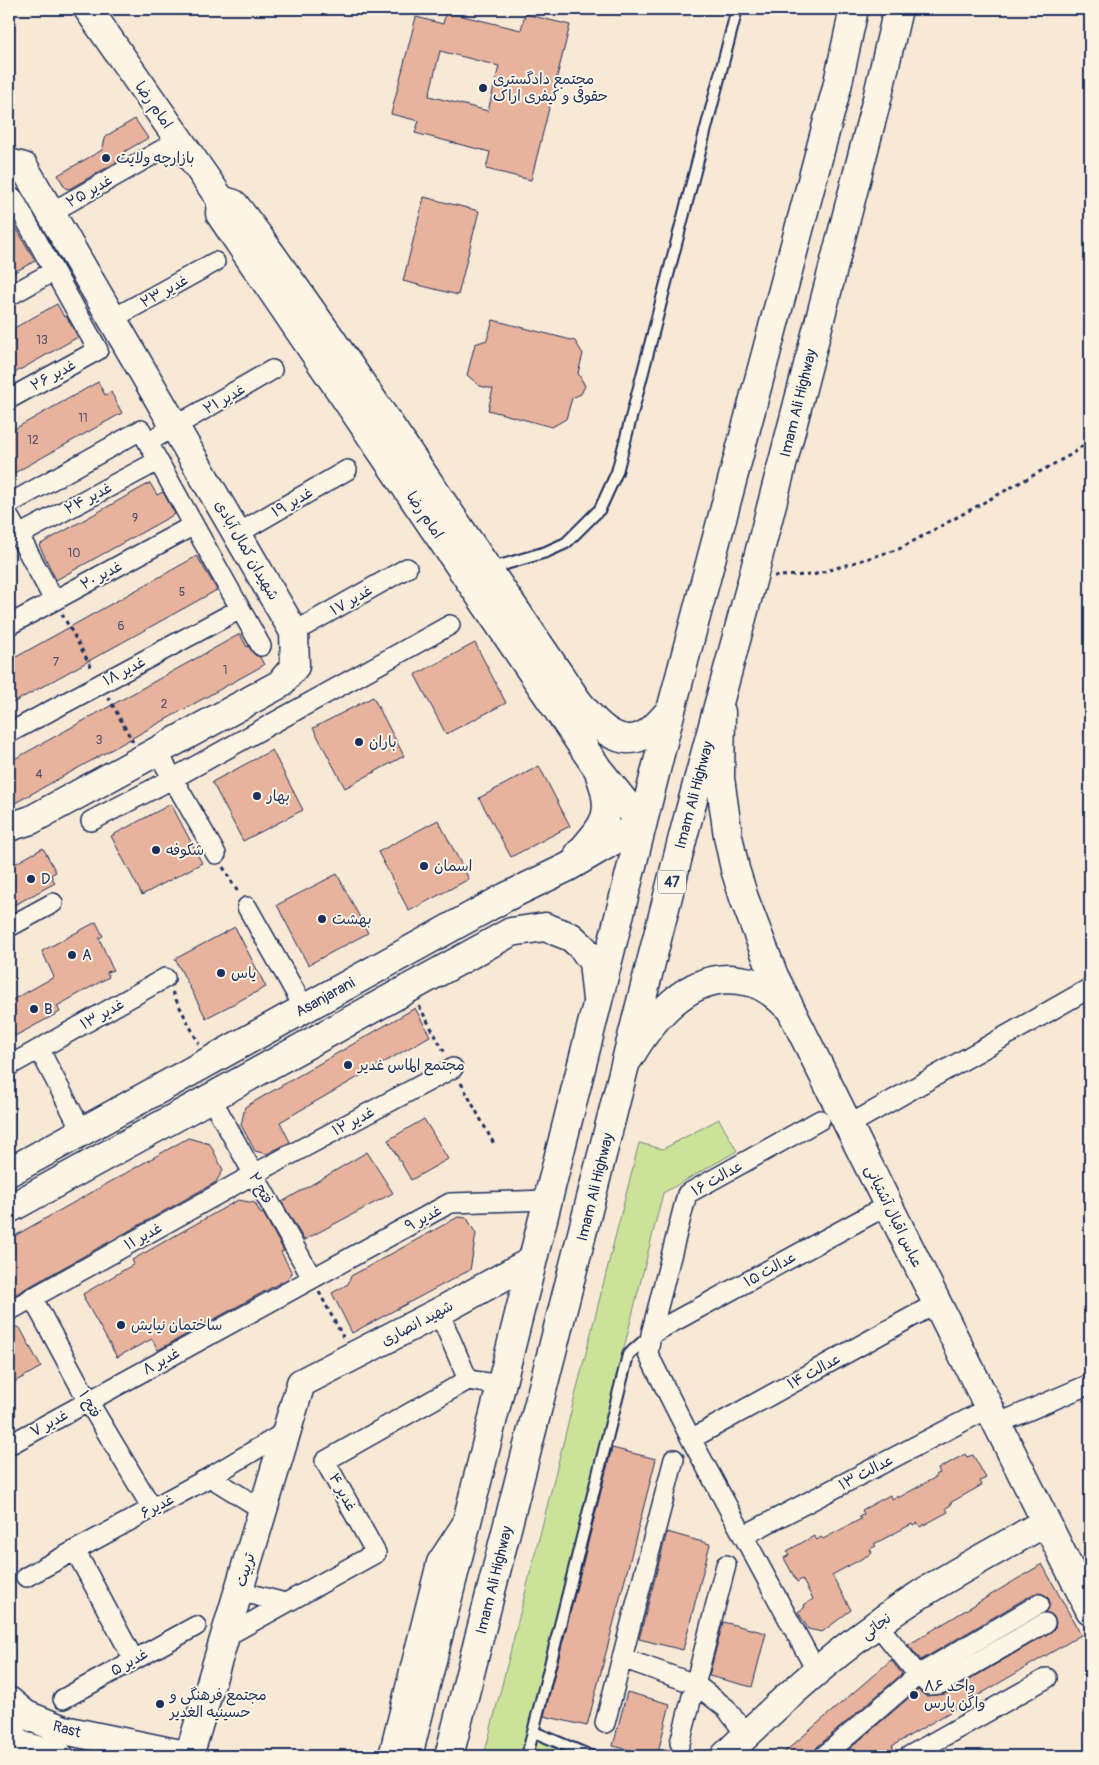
<svg xmlns="http://www.w3.org/2000/svg" width="1099" height="1765" viewBox="0 0 1099 1765" font-family="Pangolin,'Playpen Sans Arabic',sans-serif">
<style>
.green{fill:#cbe399;stroke:#73897c}
.building{fill:#e8b39c;stroke:#1b2f5e;fill-rule:evenodd}
.lines{fill:none;stroke-linecap:round;stroke-linejoin:round}
.lane-casing{stroke:#1b2f5e;stroke-width:14}
.street-casing{stroke:#1b2f5e;stroke-width:22}
.secondary-casing{stroke:#1b2f5e;stroke-width:31}
.highway-casing{stroke:#1b2f5e;stroke-width:31}
.path{stroke:#1b2f5e;stroke-width:3;stroke-dasharray:4 4;stroke-linecap:butt}
.lane{stroke:#fcf5e5;stroke-width:10}
.street{stroke:#fcf5e5;stroke-width:19}
.secondary{stroke:#fcf5e5;stroke-width:28}
.highway{stroke:#fcf5e5;stroke-width:28}
.poi-dot{fill:#1b2f5e;stroke:#fcf5e5;stroke-width:2}
.labels{text-anchor:middle;stroke-width:4;stroke-linejoin:round;paint-order:stroke}
.number-label{font-size:12px;fill:#4e506e}
.shield{fill:#fcf5e5;stroke:#5e6a86;stroke-width:1}
.shield-label{font-size:14px;font-weight:bold;fill:#1b2f5e}
.poi-label{font-size:15px;fill:#1b2f5e;stroke:#fcf5e5;text-anchor:start}
.street-label{font-size:15px;fill:#1b2f5e;stroke:#fcf5e5}
</style>
<rect width="100%" height="100%" fill="#f8e8d6"/>
<filter id="ink" filterUnits="userSpaceOnUse"><feTurbulence type="fractalNoise" baseFrequency=".02" numOctaves="2"/><feDisplacementMap in="SourceGraphic" scale="10" xChannelSelector="R" yChannelSelector="G"/><feConvolveMatrix kernelMatrix="1 2 1 2 8 2 1 2 1" color-interpolation-filters="sRGB"/></filter>
<g filter="url(#ink)">
<path class="green" d="M719,1119L737,1151L663,1193L521,1756H484L639,1143L663,1149Z
M537,1741L574,1756H533Z"/>
<path class="building" d="M446,12L521,30L525,14L570,25L531,180L486,169L490,152L415,133L419,121L391,114L416,17L443,24ZM440,51L499,66L488,111L429,96Z
M135,119L148,138L124,152L122,159L69,189L65,188L58,175L102,150L106,136Z
M424,197L479,211L458,295L403,281Z
M9,215L35,261L9,275Z
M57,304L64,317L66,316L78,337L9,376V331Z
M493,320L575,341L583,354L578,373L585,386L581,394L572,398L566,419L552,427L488,410L493,389L480,386L467,375L475,344L487,340Z
M98,382L105,395L111,392L122,413L9,476V432Z
M150,483L157,495L163,492L175,514L56,580L39,545Z
M197,556L217,590L9,705V661Z
M240,634L247,647L248,646L255,655L260,657L264,665L15,803L9,792V762Z
M475,643L506,703L446,734L415,675Z
M373,697L404,756L345,788L313,728Z
M272,750L303,810L243,841L212,782Z
M539,766L570,826L511,857L479,798Z
M171,804L202,863L142,895L111,836Z
M438,820L469,879L409,911L378,852Z
M43,848L56,872L51,875L55,883L9,908V867Z
M337,874L368,933L308,965L277,905Z
M96,922L103,936L99,938L113,970L107,972L109,977L57,1006L60,1012L15,1036L9,1025V1002L54,977L42,951Z
M235,927L266,987L206,1018L175,959Z
M415,1008L430,1036L280,1122L290,1142L267,1154L255,1151L241,1125L245,1107Z
M424,1119L448,1159L411,1180L388,1140Z
M188,1138L210,1144L223,1170L216,1182L9,1298V1239Z
M367,1152L393,1193L304,1240L282,1202Z
M238,1200L255,1203L261,1214L263,1213L284,1251L281,1252L292,1273L287,1279L158,1350L152,1339L117,1357L84,1299H85L83,1294L134,1264L132,1260Z
M458,1217L467,1218L476,1234L470,1270L352,1333L332,1293L348,1284L351,1276Z
M9,1325L20,1328L41,1367L9,1385Z
M612,1448L656,1459L587,1726L544,1716Z
M965,1454L967,1457L973,1455L986,1478L980,1481L982,1485L950,1503L951,1505L946,1508L948,1512L920,1527L918,1523L913,1526L912,1524L874,1544L876,1546L870,1549L872,1553L832,1575L851,1610L822,1632L808,1629L798,1612L805,1607L804,1605L813,1599L802,1579L797,1582L784,1558L789,1555L787,1551L814,1536L817,1540L821,1537L823,1539L861,1519L859,1517L864,1514L862,1510L890,1495L892,1499L897,1496L898,1498L936,1477L935,1475L940,1473L938,1469Z
M667,1532L710,1544L683,1650L639,1639Z
M1042,1564L1081,1635L892,1746L898,1756H841L918,1690L926,1696L945,1694L1051,1632L1055,1628L1056,1622L1054,1617L1046,1612L1050,1604L1049,1599L1045,1595L1038,1593L1033,1594L921,1660L908,1645Z
M723,1622L766,1633L752,1687L709,1676Z
M891,1660L902,1674L817,1747L813,1756H780Z
M627,1692L670,1704L657,1756L613,1746Z"/>
<g class="lines">
<defs>
<path id="lane" d="M489,569L546,552L566,543L600,509L617,472L737,9
M534,1732L591,1756
M527,1756L628,1355L649,1336"/>
<path id="street" d="M9,202L14,199L98,350L9,399
M50,213L179,140
M9,296L54,271
M112,319L215,262
M148,442L272,370
M9,504L141,430L261,646
M9,517L54,600
M237,534L347,470
M19,535L158,461
M9,625L194,525
M294,632L407,568
M9,733L240,609
M157,751L216,854
M91,821L172,779L450,625
M247,907L305,1009
M9,927L53,903
M39,1049L82,1131
M9,1066L165,978
M211,1098L312,1278
M849,1125L1090,988
M32,1297L88,1401L152,1508
M9,1311L254,1174L453,1068
M439,1312L468,1380
M651,1334L888,1205
M997,1424L1090,1384
M691,1439L937,1303
M9,1445L450,1203L547,1200
M210,1477L263,1510
M743,1536L989,1408
M75,1550L134,1660
M26,1577L210,1477L287,1431
M239,1591L285,1603
M877,1624L918,1675L929,1685L940,1684L1045,1623
M225,1637L376,1553L325,1461L468,1380L501,1385
M622,1658L695,1684L726,1708L746,1735
M817,1672L691,1439L648,1354L651,1334L687,1194L820,1120
M63,1699L196,1626
M605,1723L674,1459
M680,1743L726,1565
M824,1756L918,1675L1039,1604
M909,1756L1047,1678"/>
<path id="secondary" d="M88,9L221,200L234,204L259,237L329,336L578,702C594,722 620,753 649,732C657,726 664,717 671,710
M9,163L24,167L294,632L295,666L280,684L31,820L9,827
M721,712L720,778L728,836L735,869L744,898L774,976L1090,1610
M579,854C605,824 615,815 600,775
M629,1058C651,1020 689,972 739,980C744,981 749,981 754,983C765,987 777,996 786,1005
M9,1172L506,897L568,867L642,824L598,769L243,248L220,214L221,200
M9,1209L511,932L545,927L571,937L583,948L593,962L597,1000
M9,1701L26,1715L64,1730L190,1756
M9,1736L23,1746L59,1756
M189,1756L301,1383L439,1312L532,1261
M393,1756L441,1563L464,1528
M725,1756C784,1697 850,1639 921,1594C961,1569 1004,1546 1046,1522"/>
<path id="highway" d="M408,1756L671,710L837,87L854,9
M449,1756L685,829L753,577L877,99L898,9"/>
</defs>
<use href="#lane" class="lane-casing"/>
<use href="#street" class="street-casing"/>
<use href="#secondary" class="secondary-casing"/>
<use href="#highway" class="highway-casing"/>
<path class="path" d="M774,576L813,575L899,549L1072,454L1090,440
M62,614L93,670
M108,697L133,742
M223,867L239,894
M172,992L199,1044
M419,1006L445,1053
M461,1083L494,1144
M319,1292L343,1337"/>
<use href="#lane" class="lane"/>
<use href="#street" class="street"/>
<use href="#secondary" class="secondary"/>
<use href="#highway" class="highway"/>
</g>
</g>
<g class="poi-dot">
<circle cx="483" cy="88" r="5"/>
<circle cx="106" cy="158" r="5"/>
<circle cx="359" cy="742" r="5"/>
<circle cx="257" cy="796" r="5"/>
<circle cx="156" cy="850" r="5"/>
<circle cx="424" cy="866" r="5"/>
<circle cx="31" cy="879" r="5"/>
<circle cx="322" cy="919" r="5"/>
<circle cx="72" cy="955" r="5"/>
<circle cx="221" cy="973" r="5"/>
<circle cx="34" cy="1009" r="5"/>
<circle cx="348" cy="1065" r="5"/>
<circle cx="121" cy="1325" r="5"/>
<circle cx="914" cy="1695" r="5"/>
<circle cx="160" cy="1704" r="5"/>
</g>
<g class="labels">
<g class="number-label">
<text x="42" y="344">13</text>
<text x="83" y="422">11</text>
<text x="33" y="444">12</text>
<text x="135" y="522">9</text>
<text x="74" y="557">10</text>
<text x="182" y="596">5</text>
<text x="121" y="630">6</text>
<text x="56" y="666">7</text>
<text x="225" y="674">1</text>
<text x="164" y="708">2</text>
<text x="99" y="744">3</text>
<text x="39" y="778">4</text>
</g>
<rect class="shield" x="658" y="870.5" width="28" height="23" rx="4"/>
<g class="shield-label">
<text x="672" y="887">47</text>
</g>
<g class="poi-label">
<text x="493" y="84">مجتمع دادگستری<tspan x="493" dy="17">حقوقی و کیفری اراک</tspan></text>
<text x="116" y="163">بازارچه ولایت</text>
<text x="369" y="747">باران</text>
<text x="267" y="801">بهار</text>
<text x="166" y="855">شکوفه</text>
<text x="434" y="871">اسمان</text>
<text x="41" y="884">D</text>
<text x="332" y="924">بهشت</text>
<text x="82" y="960">A</text>
<text x="231" y="978">یاس</text>
<text x="44" y="1014">B</text>
<text x="358" y="1070">مجتمع الماس غدیر</text>
<text x="131" y="1330">ساختمان نیایش</text>
<text x="924" y="1691">۸۶ واحد<tspan x="924" dy="17">واگن پارس</tspan></text>
<text x="170" y="1700">مجتمع فرهنگی و<tspan x="170" dy="17">حسینیه الغدیر</tspan></text>
</g>
<g class="street-label">
<text transform="translate(154 105) rotate(55)" y="5">امام رضا</text>
<text transform="translate(89 191) rotate(-30)" y="5">غدیر ۲۵</text>
<text transform="translate(164 291) rotate(-29)" y="5">غدیر ۲۳</text>
<text transform="translate(53 375) rotate(-29)" y="5">غدیر ۲۶</text>
<text transform="translate(224 399) rotate(-30)" y="5">غدیر ۲۱</text>
<text transform="translate(798 403) rotate(-76)" y="5">Imam Ali Highway</text>
<text transform="translate(88 498) rotate(-28)" y="5">غدیر ۲۴</text>
<text transform="translate(292 502) rotate(-30)" y="5">غدیر ۱۹</text>
<text transform="translate(425 515) rotate(56)" y="5">امام رضا</text>
<text transform="translate(247 550) rotate(60)" y="5">شهیدان کمال آبادی</text>
<text transform="translate(101 575) rotate(-28)" y="5">غدیر ۲۰</text>
<text transform="translate(351 600) rotate(-30)" y="5">غدیر ۱۷</text>
<text transform="translate(124 671) rotate(-28)" y="5">غدیر ۱۸</text>
<text transform="translate(694 795) rotate(-75)" y="5">Imam Ali Highway</text>
<text transform="translate(325 997) rotate(-29)" y="5">Asanjarani</text>
<text transform="translate(102 1014) rotate(-29)" y="5">غدیر ۱۳</text>
<text transform="translate(353 1121) rotate(-28)" y="5">غدیر ۱۲</text>
<text transform="translate(717 1178) rotate(-30)" y="5">عدالت ۱۶</text>
<text transform="translate(595 1187) rotate(-76)" y="5">Imam Ali Highway</text>
<text transform="translate(261 1188) rotate(61)" y="5">فتح ۲</text>
<text transform="translate(894 1216) rotate(64)" y="5">عباس اقبال آشتیانی</text>
<text transform="translate(423 1218) rotate(-28)" y="5">غدیر ۹</text>
<text transform="translate(143 1236) rotate(-29)" y="5">غدیر ۱۱</text>
<text transform="translate(770 1269) rotate(-29)" y="5">عدالت ۱۵</text>
<text transform="translate(417 1323) rotate(-28)" y="5">شهید انصاری</text>
<text transform="translate(161 1361) rotate(-29)" y="5">غدیر ۸</text>
<text transform="translate(814 1371) rotate(-29)" y="5">عدالت ۱۴</text>
<text transform="translate(90 1404) rotate(60)" y="5">فتح ۱</text>
<text transform="translate(49 1423) rotate(-29)" y="5">غدیر ۷</text>
<text transform="translate(866 1472) rotate(-28)" y="5">عدالت ۱۳</text>
<text transform="translate(343 1492) rotate(61)" y="5">غدیر ۴</text>
<text transform="translate(157 1506) rotate(-28)" y="5">غدیر۶</text>
<text transform="translate(245 1570) rotate(-73)" y="5">تربیت</text>
<text transform="translate(494 1580) rotate(-76)" y="5">Imam Ali Highway</text>
<text transform="translate(876 1626) rotate(-37)" y="5">نجاتی</text>
<text transform="translate(129 1662) rotate(-29)" y="5">غدیر ۵</text>
<text transform="translate(67 1729) rotate(15)" y="5">Rast</text>
</g>
</g>
<rect width="1099" height="1765" fill="none" stroke="#fcf5e5" stroke-width="30"/>
<rect x="15" y="15" width="1069" height="1735" fill="none" stroke="#1b2f5e" stroke-width="2" filter="url(#ink)"/>
</svg>
